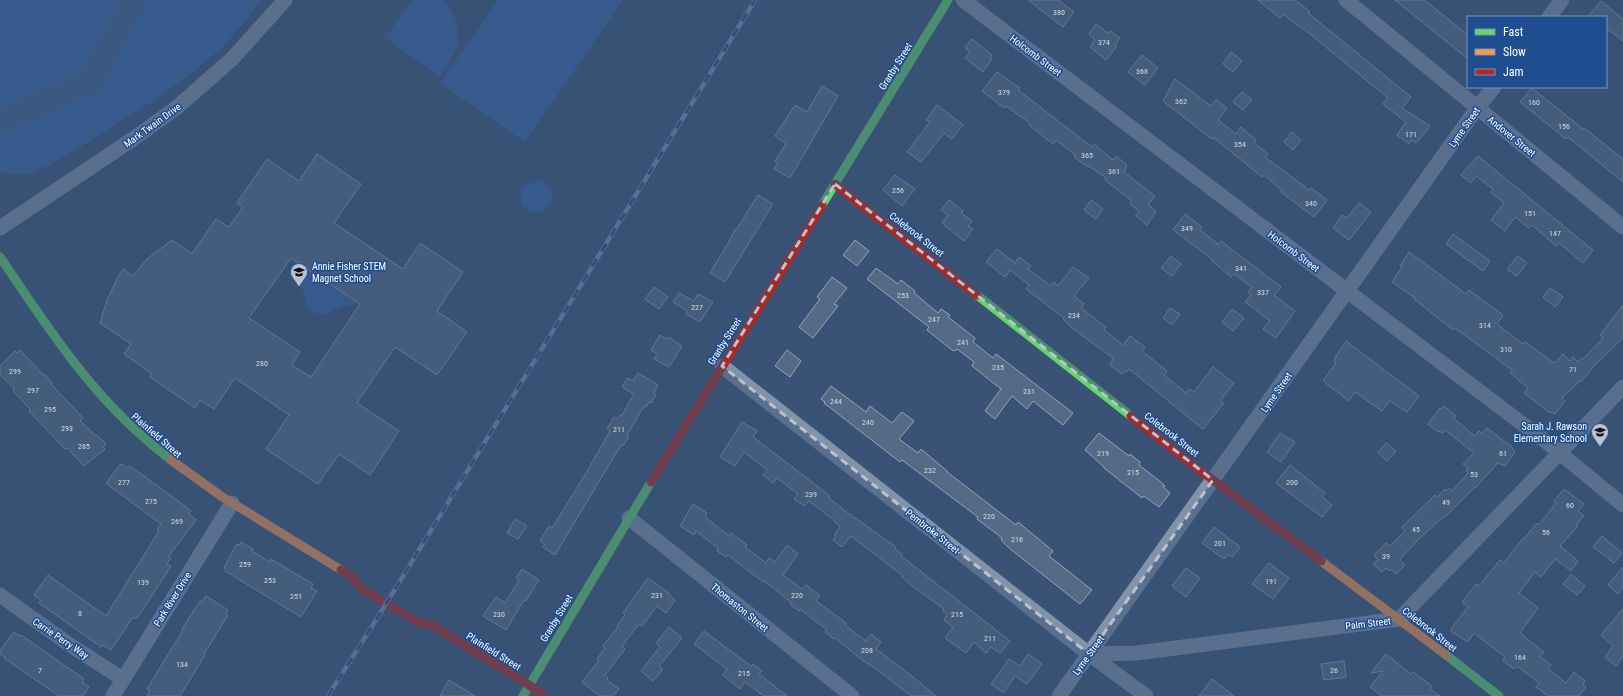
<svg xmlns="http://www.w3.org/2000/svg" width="1623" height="696" viewBox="0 0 1623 696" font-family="'Roboto Condensed',sans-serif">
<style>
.green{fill:#3365a6}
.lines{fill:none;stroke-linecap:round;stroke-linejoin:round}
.river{stroke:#3f618f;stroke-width:25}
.building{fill:#556a86;stroke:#95a3b7;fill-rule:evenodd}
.street{stroke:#8093a9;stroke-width:15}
.fast{stroke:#63d668;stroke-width:9}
.slow{stroke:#ff974d;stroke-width:9}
.jam{stroke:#b3261e;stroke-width:9}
.rail-casing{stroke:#8092a9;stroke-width:4.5}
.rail{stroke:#1f4e90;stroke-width:3;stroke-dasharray:9;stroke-linecap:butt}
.marked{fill:none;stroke:#bac2cf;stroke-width:3;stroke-dasharray:8 5;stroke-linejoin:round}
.labels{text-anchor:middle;stroke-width:3;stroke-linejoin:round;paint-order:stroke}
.number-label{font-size:8px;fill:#d4dae1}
.street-label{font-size:10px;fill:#fff;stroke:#1f4e90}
.poi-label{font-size:10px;fill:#fff;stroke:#1f4e90;text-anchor:start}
</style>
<rect width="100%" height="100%" fill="#395276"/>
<path class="green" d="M0,0H261C246,20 230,41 211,57C175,89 134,113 94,138C77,149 46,169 27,174C18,176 9,173 0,172Z
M412,0H444C456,12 461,33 456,49C452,59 445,68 440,77L385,38Z
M498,0H623L525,142L440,83Z
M541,180L546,183L548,188L552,192L551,203L541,212L531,213L522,204L520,190L527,185Z
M296,262L357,303C352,306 346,305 341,307C323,314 325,320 305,306C311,294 289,278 296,262Z"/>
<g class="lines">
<path class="river" d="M0,121L91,82L135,0"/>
</g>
<path class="building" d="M1028,0H1058L1074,12L1063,27Z
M1258,0H1295L1310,12L1308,13L1411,97L1402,108L1430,126L1419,140L1416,143L1411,140L1409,144L1397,135L1406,122L1383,104L1388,98L1299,25L1298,26L1283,14L1280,18Z
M1395,0H1424L1448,19L1468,35V59Z
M1601,1L1623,19V41L1606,28V17H1588Z
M1096,24L1108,33L1110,31L1120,38L1115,45L1117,46L1106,60L1090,47L1095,40L1089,34Z
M972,39L992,55L990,58L992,59L983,72L965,58L970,52L965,48Z
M1231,52L1242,61L1233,72L1223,64Z
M1142,55L1158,68L1145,85L1128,72Z
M997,72L1020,88L1018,90L1092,147L1094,144L1113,160L1116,156L1127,165L1124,172L1155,196L1148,205L1156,211L1147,225L1137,217L1136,215L1139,211L1130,204L1132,201L1105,180L1106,178L1089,166L1088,167L1074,157L1075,155L1056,140L1053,144L1029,125L1030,123L1006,106L1004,108L982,91Z
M1175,79L1211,106L1216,100L1227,108L1218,120L1236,134L1241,127L1256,140L1254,143L1268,154L1265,157L1309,190L1311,188L1327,200L1314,217L1281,192L1282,190L1264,175L1262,177L1256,172L1214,138L1212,139L1163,101Z
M822,86L838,96L790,178L774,169L778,163L775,161L786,144L775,136L795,105L807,112Z
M1532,88L1583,129L1584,128L1623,159V182L1568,137L1566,139L1520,102Z
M1242,92L1252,100L1243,110L1233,102Z
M937,105L963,125L952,139L944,133L921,162L907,152L930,122L926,120Z
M1292,132L1301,140L1293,150L1284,142Z
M317,154L361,184L334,223L403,269L420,243L463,272L437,311L467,332L437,375L395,347L357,403L399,431L370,475L339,454L318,484L266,449L289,415L235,378L214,409L200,400L195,408L150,377L152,374L124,354L131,344L100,323L107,300L117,279L123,269L133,276L147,259L172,240L192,254L216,219L229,227L243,207L237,203L267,159L299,181ZM291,258L360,304L311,377L292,365L300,352L249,318Z
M1478,156L1588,246L1593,250L1583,263L1559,243L1556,246L1532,225L1529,228L1515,217L1505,231L1491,220L1504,203L1491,192L1493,189L1476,176L1471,183L1461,175Z
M895,175L915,189L902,206L883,190Z
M758,195L773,204L725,282L710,273L730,240L735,229L736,230Z
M949,200L963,211L961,213L972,221L968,226L973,229L964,241L942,223L948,215L941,210Z
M1091,200L1103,209L1096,219L1084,210Z
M1359,203L1371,212L1349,240L1333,228L1342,215L1347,218Z
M1185,214L1202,227L1200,230L1218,244L1221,241L1281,287L1274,295L1295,311L1276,338L1263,329L1270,321L1245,302L1251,295L1248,293L1252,287L1234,274L1231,277L1211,260L1212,259L1173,230Z
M1453,234L1490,261L1483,271L1446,244Z
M855,240L869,251L857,266L843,255Z
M997,249L1015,263L1019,257L1031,266L1028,269L1051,286L1054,282L1058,286L1073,267L1089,278L1074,296L1084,304L1081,308L1106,327L1104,330L1123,345L1130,336L1145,347L1142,351L1167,371L1164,375L1186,393L1189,389L1194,392L1213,367L1234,383L1220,401L1224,403L1203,429L1129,369L1127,372L1125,370L1122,374L1110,365L1113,358L1072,328L1063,319L1064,318L1026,289L1029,285L1010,270L1005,277L986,262Z
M1409,252L1466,294L1469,290L1503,315L1497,324L1523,344L1525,342L1554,363L1563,354L1570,361L1573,357L1578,362L1581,358L1583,359L1603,338L1600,335L1623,305V338L1594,366L1581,382L1580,381L1562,398L1565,401L1555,414L1551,412L1550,413L1524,393L1528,388L1510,373L1512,370L1455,328L1453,330L1414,299L1415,298L1392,282L1402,267L1400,266Z
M1171,256L1181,264L1172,276L1161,268Z
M1518,256L1527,263L1517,276L1507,269Z
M876,268L898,284L901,280L915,291L914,293L938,313L941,309L950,315L948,317L975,338L973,342L993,358L996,354L1073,413L1063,425L1033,401L1027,409L1012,396L995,419L985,411L1001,389L972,366L974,362L957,349L955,351L952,350L927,330L929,327L867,279Z
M832,277L847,288L834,304L838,306L813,338L799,327L820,299L817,297Z
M654,287L668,297L659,309L645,299Z
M1550,288L1563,297L1555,307L1543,297Z
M679,293L694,301L698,294L713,302L700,322L686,314L688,311L673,302Z
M1170,308L1180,314L1172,325L1163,318Z
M1232,309L1244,318L1233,331L1222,322Z
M660,335L667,339L668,337L682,346L669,367L654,359L657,354L651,350Z
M1346,341L1419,396L1407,412L1390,401L1382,411L1355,392L1349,401L1323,381L1336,363L1334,362L1335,358Z
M20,350L43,375L44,374L52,383L51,384L83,418L80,421L96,436L97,435L106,444L103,447L105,449L84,466L67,448L65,449L29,411L30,409L13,391L14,389L0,374V366L15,351L17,353Z
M787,350L801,361L790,377L775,366Z
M638,373L658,385L654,393L656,395L651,403L649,402L646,407L644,406L627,435L629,436L623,446L621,445L555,555L543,547L545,544L540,541L549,526L552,528L586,473L610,431L607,429L614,417L617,419L620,415H622L634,394L622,387L627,378L633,381Z
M831,386L866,412L870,406L892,423L902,412L914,421L899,439L918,453L921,449L947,471V472L1016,525L1018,522L1053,551L1049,556L1092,590L1080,604L1009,548L1001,540L1002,538L977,519L978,517L902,460L900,462L824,403L825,402L821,399Z
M1444,406L1456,416L1453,418L1475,436L1479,431L1482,434L1487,428L1513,448L1512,449L1515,452L1505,466L1498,463L1476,487H1475L1445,517L1444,516L1418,540L1401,558L1400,560L1405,565L1396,574L1391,569L1389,571L1386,568L1382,572L1373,564L1378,560L1374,555L1386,543L1390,546L1405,531L1402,527L1435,495L1437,497L1445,489L1446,491L1449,488L1452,491L1468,473L1466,471L1468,469L1463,464L1474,453L1445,430L1443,433L1439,431L1438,432L1428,424L1440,408L1441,409Z
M742,422L757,431L753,437L821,489L830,497L829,498L854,518V517L896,547L895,549L902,554L901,556L1010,641L1000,653L991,647L986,653L974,642L966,653L945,638L953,627L944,620L947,614L943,611L944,609L911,585L902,577L903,576L851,536L842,547L833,540L836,536L834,535L840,527L831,518L809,501L804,506L794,499L798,494L777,478L773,483L763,475L767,470L744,452L735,466L720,457Z
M1099,433L1129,456L1130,454L1140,462L1139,465L1162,483L1165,486L1163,487L1170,493L1159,507L1144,496L1142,498L1104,468V467L1085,450Z
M1280,433L1295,442L1281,462L1267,452Z
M1386,443L1396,451L1387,461L1378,453Z
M122,464L127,468L130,466L173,497L191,511L189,514L196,520L168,557L171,558L167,564L171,566L142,611L136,619L133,617L111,650L103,645L101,647L39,603L41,600L34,595L48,575L106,616L159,531L157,529L161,524L107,484V482L112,475L120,465Z
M1290,465L1325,493L1322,497L1332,505L1322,517L1276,483Z
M1564,489L1584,504L1578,511L1584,516L1576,525L1578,526L1560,546L1578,561L1571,571L1555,559L1541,577L1535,572L1519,593L1538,608L1520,633L1544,652L1540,657L1551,665L1548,669L1566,683L1574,672L1585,681L1583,684L1586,687L1579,696H1548L1536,687L1539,683L1517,666L1514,669L1503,661L1505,657L1474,633L1468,642L1452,632L1451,629L1468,607L1462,602L1476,584L1479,586L1500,560L1504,563L1523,538L1524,539L1537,523L1539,525L1556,503L1554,501Z
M693,504L707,513L705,517L729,536L731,533L747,545L745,547L766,563L769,558L775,562L787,545L798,554L783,575L802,589L806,585L820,596L816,601L842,620L846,623L845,625L866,641L871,634L881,642L876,649L913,677L936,696H911L871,665V666L861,659L835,638L834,639L825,632L827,630L800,609L799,611L790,604L791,602L764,581L763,582L728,555L726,557L717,551L718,548L696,531L694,535L680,526Z
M515,519L527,526L518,539L507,533Z
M1214,527L1240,547L1232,557L1228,554L1224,559L1202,543Z
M1602,536L1622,553L1614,563L1593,547Z
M241,542L253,549L252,551L270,562L271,559L313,584L311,588L317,591L301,617L225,571L226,569L224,568L230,556L237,544L240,545Z
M1269,563L1289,578L1273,599L1252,584Z
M1623,567V587L1618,594L1608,585Z
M1186,568L1200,578L1186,597L1172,586Z
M522,569L539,580L526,601L524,600L506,630L483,616L496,597L505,603L519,580L516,578Z
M1571,574L1585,586L1577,595L1563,584Z
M648,578L669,593L668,594L675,600L666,613L657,606L642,626L639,624L622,646L625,649L605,675L608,678L607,680L619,689L613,696H600L582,682L599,660L597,659L605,648L603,646L618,627L617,626L625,615L623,613Z
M206,596L228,610L226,613L228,615L204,654L205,655L180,696H147L150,690L147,689L183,630L182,629L200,601L202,602Z
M1623,609V656L1616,666L1605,657L1613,646L1601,635Z
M669,627L682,638L659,666L663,669L653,681L641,671L660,647L656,643Z
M704,631L740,658L751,666L753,664L762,671L759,674L787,696H764L745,682L740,689L723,675L727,669L694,644Z
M14,632L20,636L21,635L84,679L82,682L89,687L83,696H59L4,658L5,657L0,654V650Z
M1028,654L1042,664L1027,684L1015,676L1004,693L991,684L1009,659L1020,666Z
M1386,654L1411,674L1413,672L1432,686L1430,689L1440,696H1382L1370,687L1383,671L1371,673Z
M1344,661L1346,677L1324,680L1321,664Z
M1212,679L1234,696H1199Z
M449,680L457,685L475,696H440Z"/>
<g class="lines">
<path class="street" d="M963,0L1549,444L1623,505
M1346,0L1623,227
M1549,17L1562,0
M0,228L133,139L176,108L232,59L285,0
M722,366L1089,654L1146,696
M629,518L852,696
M0,595L70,645L123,679
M1089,654L1137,653L1399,619L1623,387
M113,696L232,503
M1059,696L1477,108L1494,87"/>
<path class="fast" d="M822,205L948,0
M0,257C52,334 95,402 171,460
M977,295L1131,416
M1446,655L1499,696
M523,696L651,482"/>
<path class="slow" d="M171,460L221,496L341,570
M1321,561L1446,655"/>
<path class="jam" d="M835,184L977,295
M1131,416L1213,480L1321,561
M651,482L822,205
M341,570L351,576L362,589L417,622L432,625L529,685L544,696"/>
<defs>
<path id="rail" d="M328,696L386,604L755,0"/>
</defs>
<use href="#rail" class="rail-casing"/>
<use href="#rail" class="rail"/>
</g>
<path d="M0 0H1623V696H0ZM835,184L1213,480L1089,654L722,366Z" fill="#395276" fill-opacity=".55" fill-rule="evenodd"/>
<path class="marked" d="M835,184L1213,480L1089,654L722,366Z"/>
<defs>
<symbol id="school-pin" viewBox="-11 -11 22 30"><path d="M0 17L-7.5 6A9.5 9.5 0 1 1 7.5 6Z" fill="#bac2cf" stroke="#1f4e90"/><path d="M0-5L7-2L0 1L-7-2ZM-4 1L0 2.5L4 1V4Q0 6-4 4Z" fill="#111"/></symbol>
</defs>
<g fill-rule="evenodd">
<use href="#school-pin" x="289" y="262" width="20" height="27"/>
<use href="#school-pin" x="1590" y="422" width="20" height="27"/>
</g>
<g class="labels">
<g class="number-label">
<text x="1059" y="15">380</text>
<text x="1104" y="45">374</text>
<text x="1142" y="74">368</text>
<text x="1004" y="95">379</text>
<text x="1181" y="104">362</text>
<text x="1534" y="105">160</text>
<text x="1564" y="129">156</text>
<text x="1411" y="137">171</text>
<text x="1240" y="147">354</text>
<text x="1087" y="158">365</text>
<text x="1114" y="174">361</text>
<text x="898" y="193">256</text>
<text x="1311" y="206">340</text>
<text x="1530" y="216">151</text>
<text x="1187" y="231">349</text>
<text x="1555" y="236">147</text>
<text x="1241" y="271">341</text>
<text x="1263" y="295">337</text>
<text x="903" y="298">253</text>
<text x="697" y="310">227</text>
<text x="1074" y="318">234</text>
<text x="934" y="322">247</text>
<text x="1485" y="328">314</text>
<text x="963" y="345">241</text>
<text x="1506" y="352">310</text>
<text x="262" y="366">280</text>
<text x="998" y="370">235</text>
<text x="1573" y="372">71</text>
<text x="15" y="374">299</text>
<text x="33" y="393">297</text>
<text x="1029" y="394">231</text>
<text x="836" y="404">244</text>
<text x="50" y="412">295</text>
<text x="868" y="425">240</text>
<text x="67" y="431">293</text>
<text x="619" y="432">211</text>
<text x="84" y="449">285</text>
<text x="1103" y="456">219</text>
<text x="1503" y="456">61</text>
<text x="930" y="473">232</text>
<text x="1133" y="475">215</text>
<text x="1474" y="477">53</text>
<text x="124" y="485">277</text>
<text x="1292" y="485">200</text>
<text x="811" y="497">239</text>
<text x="151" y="504">275</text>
<text x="1446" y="505">49</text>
<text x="1570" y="508">60</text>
<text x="989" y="519">220</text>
<text x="177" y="524">269</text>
<text x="1416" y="532">45</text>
<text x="1546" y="535">56</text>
<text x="1017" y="542">216</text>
<text x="1220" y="546">201</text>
<text x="1386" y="559">39</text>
<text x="245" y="567">259</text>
<text x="270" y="583">253</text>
<text x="1271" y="584">191</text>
<text x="143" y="585">139</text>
<text x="657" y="598">231</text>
<text x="797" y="598">220</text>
<text x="296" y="599">251</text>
<text x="80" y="616">8</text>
<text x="499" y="617">230</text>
<text x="957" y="617">215</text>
<text x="990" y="641">211</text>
<text x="867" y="653">208</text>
<text x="1520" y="660">164</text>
<text x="182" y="667">134</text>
<text x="40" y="673">7</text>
<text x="1334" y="673">26</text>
<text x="744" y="676">215</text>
</g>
<g class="street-label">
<text transform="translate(1036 55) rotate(37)" y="4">Holcomb Street</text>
<text transform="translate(895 66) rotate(-58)" y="4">Granby Street</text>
<text transform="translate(152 125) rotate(-36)" y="4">Mark Twain Drive</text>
<text transform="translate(1464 127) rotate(-55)" y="4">Lyme Street</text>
<text transform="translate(1512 136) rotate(39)" y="4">Andover Street</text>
<text transform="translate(917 234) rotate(38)" y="4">Colebrook Street</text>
<text transform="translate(1294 251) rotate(37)" y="4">Holcomb Street</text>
<text transform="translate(724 341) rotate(-58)" y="4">Granby Street</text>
<text transform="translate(1276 392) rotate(-55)" y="4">Lyme Street</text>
<text transform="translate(1172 434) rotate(38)" y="4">Colebrook Street</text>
<text transform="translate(157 435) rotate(41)" y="4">Plainfield Street</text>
<text transform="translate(933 531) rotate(38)" y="4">Pembroke Street</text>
<text transform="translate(172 599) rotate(-58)" y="4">Park River Drive</text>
<text transform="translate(740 607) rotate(39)" y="4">Thomaston Street</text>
<text transform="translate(556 618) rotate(-59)" y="4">Granby Street</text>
<text transform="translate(1368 623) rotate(-7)" y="4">Palm Street</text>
<text transform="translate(1430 629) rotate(38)" y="4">Colebrook Street</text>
<text transform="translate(61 638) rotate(34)" y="4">Carrie Perry Way</text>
<text transform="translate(494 651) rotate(32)" y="4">Plainfield Street</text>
<text transform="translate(1088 655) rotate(-54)" y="4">Lyme Street</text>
</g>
<g class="poi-label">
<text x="312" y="270">Annie Fisher STEM<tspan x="312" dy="12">Magnet School</tspan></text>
<text x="1587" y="430" text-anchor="end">Sarah J. Rawson<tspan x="1587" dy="12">Elementary School</tspan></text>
</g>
</g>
<rect x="1467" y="16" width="140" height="72" fill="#1f4e90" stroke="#7995bc"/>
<rect x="1475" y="29" width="20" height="6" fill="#63d668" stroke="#7995bc"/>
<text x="1503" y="36" font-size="12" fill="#ffffff">Fast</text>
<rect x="1475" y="49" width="20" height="6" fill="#ff974d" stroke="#7995bc"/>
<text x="1503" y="56" font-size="12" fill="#ffffff">Slow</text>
<rect x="1475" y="69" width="20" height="6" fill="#b3261e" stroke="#7995bc"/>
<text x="1503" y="76" font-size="12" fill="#ffffff">Jam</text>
</svg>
